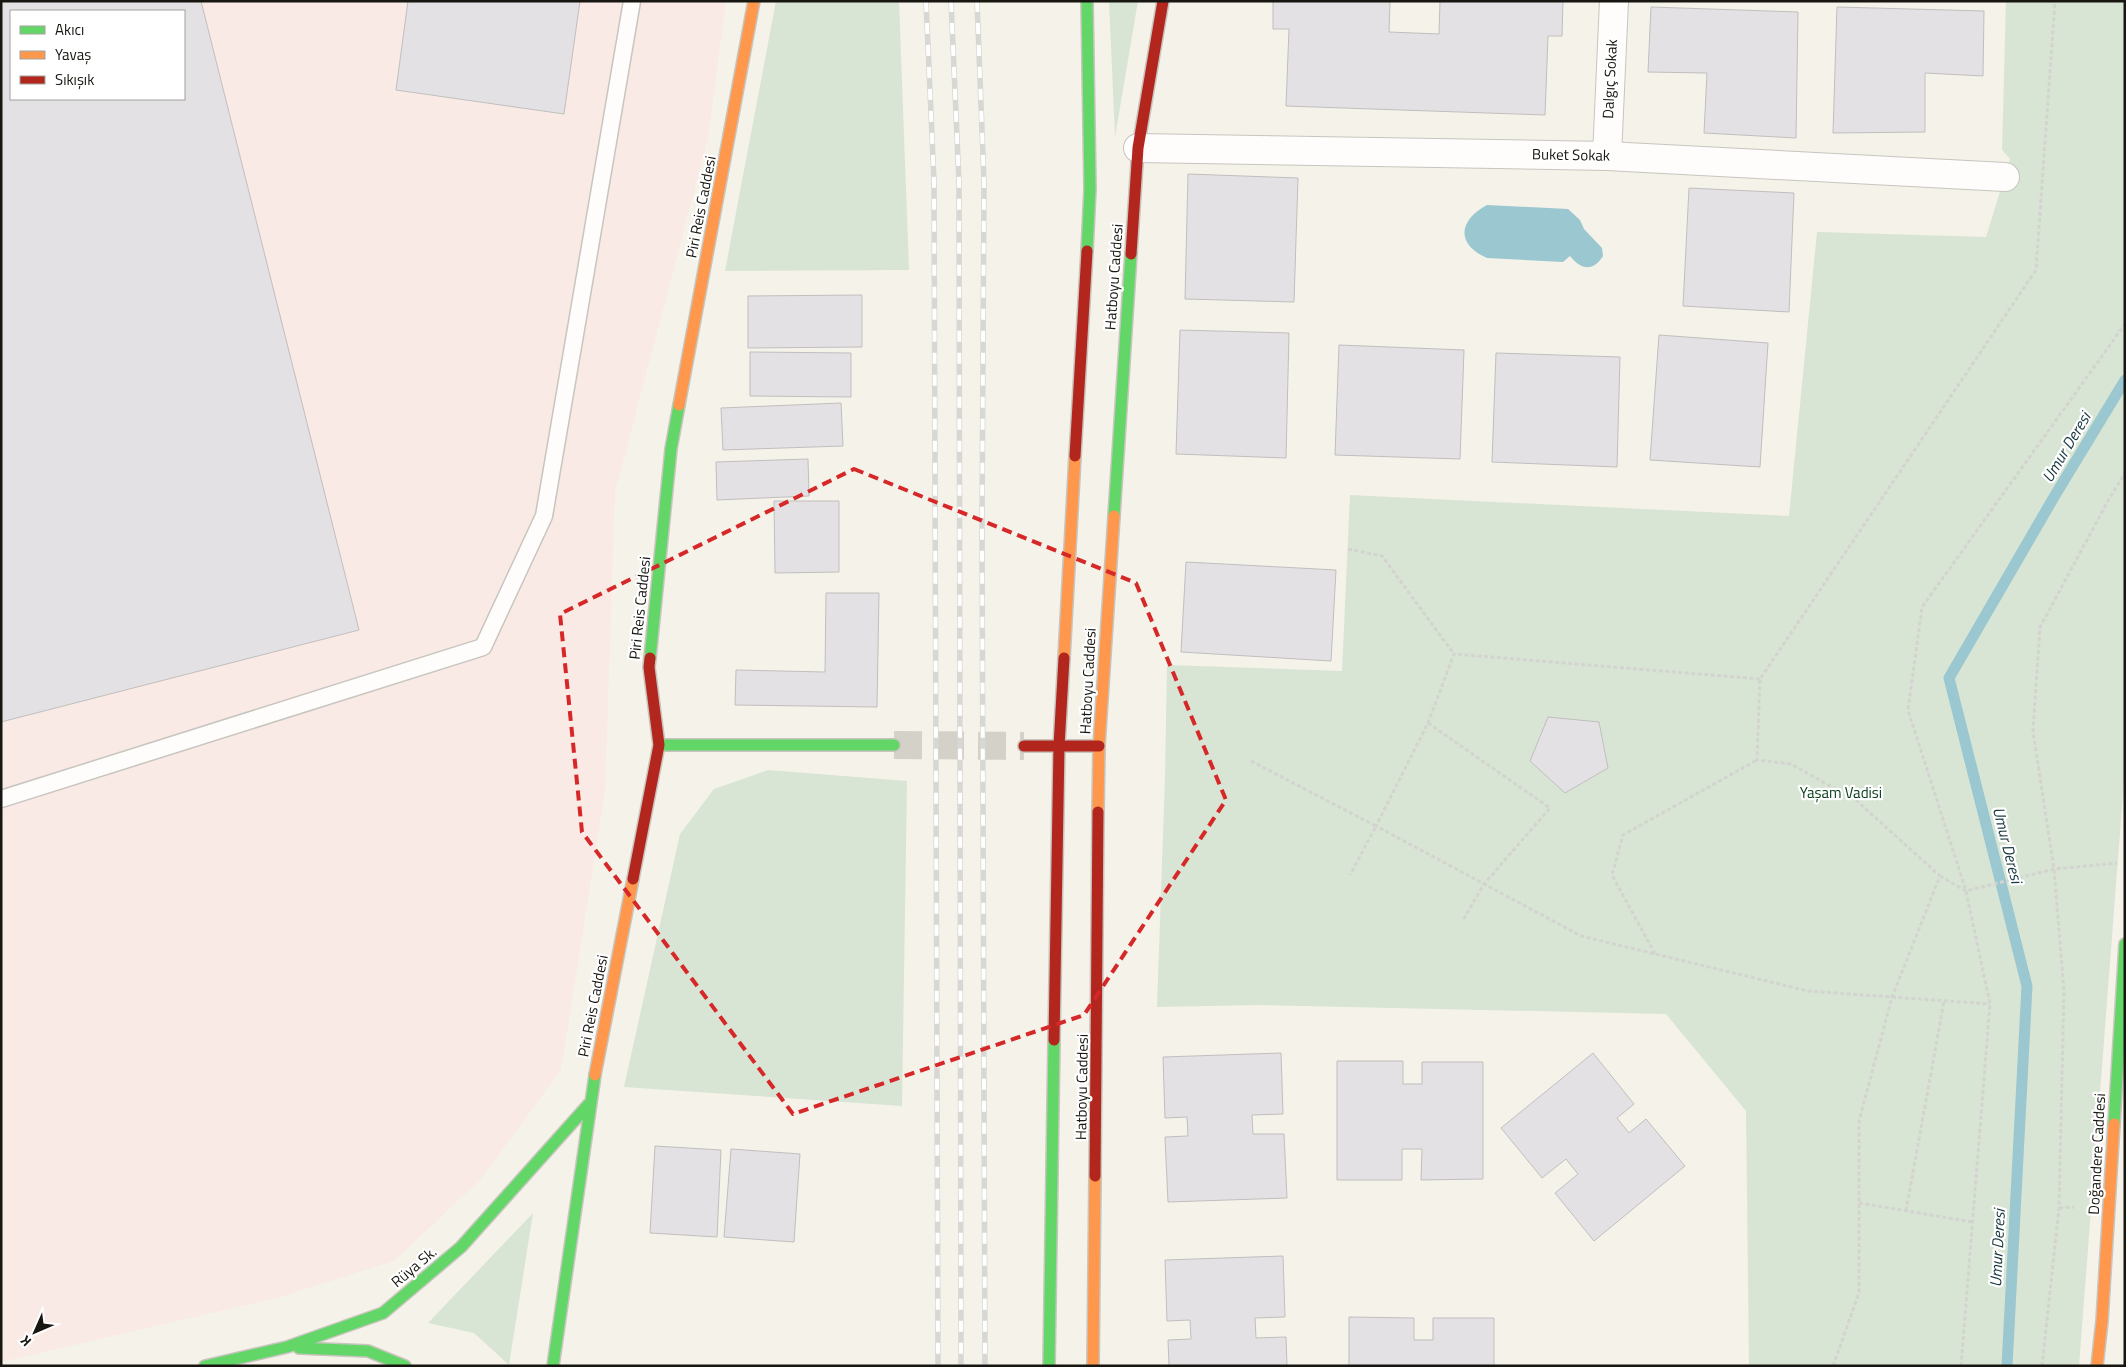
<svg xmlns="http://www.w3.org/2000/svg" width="2126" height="1367" viewBox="0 0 2126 1367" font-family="'Titillium Web',sans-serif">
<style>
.industrial{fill:#faeae5;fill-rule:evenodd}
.green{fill:#d8e5d4}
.water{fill:#9ac7d0}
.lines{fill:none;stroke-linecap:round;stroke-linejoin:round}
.stream{stroke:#9ac7d0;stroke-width:11}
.building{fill:#e3e1e4;stroke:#c0bfbe;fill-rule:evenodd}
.secondary-tunnel{stroke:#d4d1c8;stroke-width:28;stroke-dasharray:28 14;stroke-linecap:butt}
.lane-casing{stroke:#c7c5be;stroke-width:19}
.street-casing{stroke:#c7c5be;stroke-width:30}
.fast-casing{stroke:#c7c5be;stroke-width:14}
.slow-casing{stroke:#c7c5be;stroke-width:14}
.jam-casing{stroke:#c7c5be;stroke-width:14}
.path{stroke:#d3d3d0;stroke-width:3;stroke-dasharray:4 2.5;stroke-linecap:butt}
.lane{stroke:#fefdfc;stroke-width:16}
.street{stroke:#fefdfc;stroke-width:28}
.fast{stroke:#63d668;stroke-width:11}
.slow{stroke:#ff974d;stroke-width:11}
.jam{stroke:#b3261e;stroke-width:11}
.rail-casing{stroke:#d7d7d4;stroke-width:5.5}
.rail{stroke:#fff;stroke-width:4;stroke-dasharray:11;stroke-linecap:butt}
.marked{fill:none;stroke:#d62828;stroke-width:4;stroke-dasharray:10 6;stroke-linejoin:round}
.labels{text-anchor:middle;stroke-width:4.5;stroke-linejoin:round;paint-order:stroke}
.street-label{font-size:15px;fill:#171610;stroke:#fff}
.park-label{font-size:15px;fill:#073a16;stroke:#fff}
.water-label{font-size:16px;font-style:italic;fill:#17373f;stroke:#fff}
</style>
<rect width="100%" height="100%" fill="#f5f2e9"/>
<path class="industrial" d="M1,1H726L708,138L615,492L605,791L561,1070L481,1179L394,1261L277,1298L1,1362ZM11,11H184V99H11Z"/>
<path class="green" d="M776,1H899L909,270L725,271Z
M1109,1H1138L1115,137Z
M2006,1H2125V768L2079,1366H1749L1746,1111L1666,1014L1258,1005L1157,1007L1165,777L1167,665L1342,671L1350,495L1789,516L1817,232L1986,237L2010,159L2002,150Z
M768,770L907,781L902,1106L624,1087L680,834L714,789Z
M533,1213L509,1365L474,1333L428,1323Z"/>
<path class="water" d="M1487,205L1568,209L1580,220L1584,229L1602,248L1603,256C1593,272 1581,270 1570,256L1563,262L1487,258C1455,244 1459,220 1487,205Z"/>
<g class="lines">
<path class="stream" d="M2007,1366L2027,986L1949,678L2054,497L2125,380"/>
</g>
<path class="building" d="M1,1H201L359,630L1,722ZM11,11H184V99H11Z
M408,1H580L564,114L396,90Z
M1273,1H1390L1389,32L1439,34L1440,1H1563L1562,36H1548L1545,115L1286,106L1289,29H1273Z
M1651,7L1798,12L1796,138L1704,133L1707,73L1648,72Z
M1837,7L1984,11L1983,76L1925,73V132L1833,133Z
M1188,174L1298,178L1294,302L1185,299Z
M1689,188L1794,193L1789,312L1683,306Z
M862,295V347L748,348V296Z
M1180,330L1289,333L1286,458L1176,454Z
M1659,335L1768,343L1760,467L1650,460Z
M1339,345L1464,350L1460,459L1335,455Z
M750,352L851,353V397L750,396Z
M1496,353L1620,357L1617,467L1492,462Z
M841,403L843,446L723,450L721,408Z
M808,459L809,496L717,500L716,462Z
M774,501H839V572L775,573Z
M1186,562L1336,570L1331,661L1181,652Z
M826,593H879L877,707L735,705L736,670L825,672Z
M1548,717L1599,722L1608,768L1565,793L1530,761Z
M1281,1053L1283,1114L1252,1115L1253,1134H1284L1287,1198L1168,1202L1165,1137L1188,1136L1187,1117L1165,1118L1163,1057Z
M1593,1053L1634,1104L1617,1118L1629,1133L1646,1119L1685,1166L1594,1241L1555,1193L1578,1174L1566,1159L1542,1178L1501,1128Z
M1337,1061H1403V1084H1422V1062H1483V1179L1421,1180L1422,1149H1402V1180H1337Z
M655,1146L721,1150L717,1237L650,1233Z
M731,1149L800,1154L794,1242L724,1237Z
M1283,1256L1285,1317L1255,1318L1256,1338L1286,1337L1287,1366H1169L1168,1340L1191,1339L1190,1320L1167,1321L1165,1260Z
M1349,1317L1414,1318V1340H1433V1318H1494V1366H1349Z"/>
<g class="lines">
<path class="secondary-tunnel" d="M894,745L1024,746"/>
<defs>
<path id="lane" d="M1,799L483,647L544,516L632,1"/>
<path id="street" d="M1138,148L1607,156L2005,177
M1607,156L1614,1"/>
<path id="fast" d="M1087,251L1090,189L1087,1
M1114,516L1131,254
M650,658L671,449L679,405
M659,745H894
M2114,1124L2125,944
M299,1348L368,1351L405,1366
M205,1366L287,1347L383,1313L461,1247L589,1104
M553,1366L595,1075
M1049,1366L1054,1040"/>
<path id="slow" d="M679,405L754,1
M1064,658L1075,456
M1098,812L1099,746L1114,516
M595,1075L633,879
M1093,1366L1095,1176
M2097,1366L2102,1321L2114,1124"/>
<path id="jam" d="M1131,254L1138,148L1163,1
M1075,456L1087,251
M1024,746H1099
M633,879L659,745L649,667L650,658
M1054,1040L1059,746L1064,658
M1095,1176L1098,812"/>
</defs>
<use href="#lane" class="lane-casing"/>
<use href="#street" class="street-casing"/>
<use href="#fast" class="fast-casing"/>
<use href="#slow" class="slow-casing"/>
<use href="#jam" class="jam-casing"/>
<path class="path" d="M1348,549L1382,556L1454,654
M1760,679L1454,654L1428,723L1376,826L1581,936L1808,991L1990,1004
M1428,723L1550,808L1484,884L1463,920
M1251,761L1376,826L1350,875
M1940,876L1966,891L2054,869L2117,863
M1655,954L1612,875L1623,835L1757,760
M1859,1203L1973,1222
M2059,1208L2074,1207
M1906,1211L1944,1001
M1833,1366L1859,1293V1121L1892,997L1940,876L1857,801L1791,764L1757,760L1760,679L2036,270L2055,1
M1961,1366L1990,1004L1966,891L1908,710L1922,607L2125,324
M2042,1366L2059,1208L2064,991L2054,869L2033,731L2040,627L2108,501L2125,473"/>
<use href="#lane" class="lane"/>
<use href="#street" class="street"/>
<use href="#fast" class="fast"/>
<use href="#slow" class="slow"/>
<use href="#jam" class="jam"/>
<defs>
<path id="rail" d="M926,1L934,181L938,1366
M951,1L959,182L961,1366
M977,1L984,182L982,530L985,1366"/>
</defs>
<use href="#rail" class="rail-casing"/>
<use href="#rail" class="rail"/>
</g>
<path class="marked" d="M854,469L1136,583L1226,800L1084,1015L793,1114L582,832L560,614Z"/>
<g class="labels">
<g class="street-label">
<text transform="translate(1610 79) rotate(-87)" y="5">Dalgıç Sokak</text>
<text transform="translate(1571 155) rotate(1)" y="5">Buket Sokak</text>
<text transform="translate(701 207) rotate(-79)" y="5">Piri Reis Caddesi</text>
<text transform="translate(1114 277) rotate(-86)" y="5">Hatboyu Caddesi</text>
<text transform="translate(640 608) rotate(-84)" y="5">Piri Reis Caddesi</text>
<text transform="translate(1088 681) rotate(-87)" y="5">Hatboyu Caddesi</text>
<text transform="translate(593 1006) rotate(-79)" y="5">Piri Reis Caddesi</text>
<text transform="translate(1082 1087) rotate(-89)" y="5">Hatboyu Caddesi</text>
<text transform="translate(2097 1154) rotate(-87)" y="5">Doğandere Caddesi</text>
<text transform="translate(414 1267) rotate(-40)" y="5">Rüya Sk.</text>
</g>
<g class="park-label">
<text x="1841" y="798">Yaşam Vadisi</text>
</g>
<g class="water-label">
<text transform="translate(2066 447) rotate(-59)" y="6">Umur Deresi</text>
<text transform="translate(2008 845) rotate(76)" y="6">Umur Deresi</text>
<text transform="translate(1997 1248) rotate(-87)" y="6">Umur Deresi</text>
</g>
</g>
<rect width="2126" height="1367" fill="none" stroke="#171610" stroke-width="5"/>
<rect x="10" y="10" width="175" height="90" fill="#ffffff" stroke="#a2a29f"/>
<rect x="20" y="26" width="25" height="8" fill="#63d668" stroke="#a2a29f"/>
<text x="55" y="35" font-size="15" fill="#171610">Akıcı</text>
<rect x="20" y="51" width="25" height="8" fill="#ff974d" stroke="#a2a29f"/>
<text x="55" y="60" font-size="15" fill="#171610">Yavaş</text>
<rect x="20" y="76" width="25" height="8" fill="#b3261e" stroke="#a2a29f"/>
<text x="55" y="85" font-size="15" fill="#171610">Sıkışık</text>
<g transform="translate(35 1332) rotate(225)" stroke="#ffffff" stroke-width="4" paint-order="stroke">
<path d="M0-4L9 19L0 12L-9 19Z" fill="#171610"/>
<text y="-8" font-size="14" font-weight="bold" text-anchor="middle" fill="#171610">K</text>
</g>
</svg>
